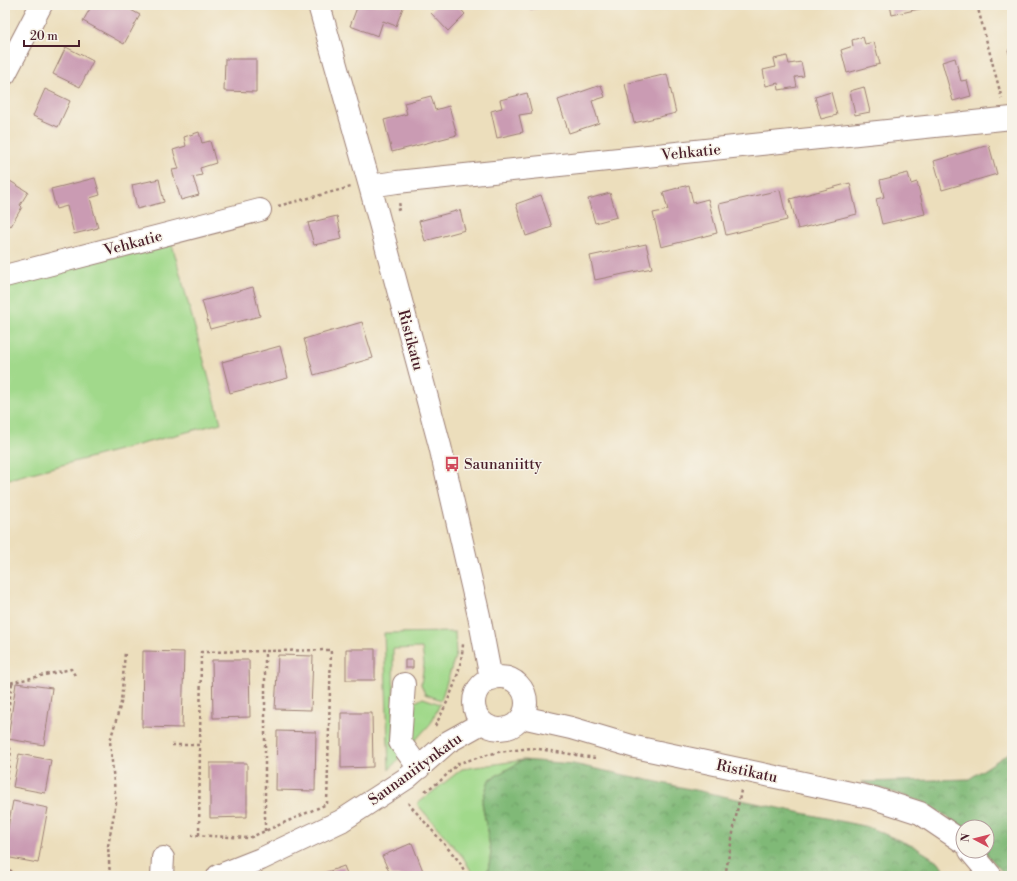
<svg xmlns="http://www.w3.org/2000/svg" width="1017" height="881" font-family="'Libre Bodoni',serif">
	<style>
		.green { fill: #a1d98b; stroke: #767c5b }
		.forest { fill: url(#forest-crowns); stroke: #656c51 }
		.building { fill: #ca9bb3 }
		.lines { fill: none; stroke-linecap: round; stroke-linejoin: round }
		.minor-casing { stroke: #9b7e74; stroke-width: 24 }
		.path { stroke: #9b7e74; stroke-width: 2.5; stroke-dasharray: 3 3; stroke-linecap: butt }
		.minor { stroke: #fff; stroke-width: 22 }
		.labels { text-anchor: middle; stroke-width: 3; stroke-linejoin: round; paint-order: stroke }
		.street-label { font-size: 15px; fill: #4a1f2b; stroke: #f7f3e8 }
		.poi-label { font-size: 15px; fill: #4a1f2b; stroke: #f7f3e8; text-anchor: start }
	</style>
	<defs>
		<pattern id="forest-crowns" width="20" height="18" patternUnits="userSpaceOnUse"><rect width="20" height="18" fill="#80b977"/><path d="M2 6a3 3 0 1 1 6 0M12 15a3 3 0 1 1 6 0" fill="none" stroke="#6b9662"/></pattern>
	</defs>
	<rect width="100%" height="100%" fill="#f7f3e8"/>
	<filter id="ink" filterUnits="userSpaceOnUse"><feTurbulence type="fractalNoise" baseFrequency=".025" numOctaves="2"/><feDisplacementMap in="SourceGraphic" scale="8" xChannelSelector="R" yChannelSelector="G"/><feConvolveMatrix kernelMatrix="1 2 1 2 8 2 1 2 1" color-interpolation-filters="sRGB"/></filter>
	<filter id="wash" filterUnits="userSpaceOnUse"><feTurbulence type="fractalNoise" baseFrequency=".012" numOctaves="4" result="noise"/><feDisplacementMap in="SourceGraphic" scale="16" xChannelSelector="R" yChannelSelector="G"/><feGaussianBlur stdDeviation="0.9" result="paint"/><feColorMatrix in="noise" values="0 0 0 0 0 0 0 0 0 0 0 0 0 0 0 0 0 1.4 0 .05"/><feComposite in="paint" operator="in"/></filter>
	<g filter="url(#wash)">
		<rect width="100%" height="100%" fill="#ecdebc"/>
		<path class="green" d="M 172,244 L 221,423 L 5,480 L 5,282 Z
			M 455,632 L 456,654 L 441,700 L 425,694 L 421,684 L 424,664 L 422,648 L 393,649 L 394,747 L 401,756 L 389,770 L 384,633 Z
			M 423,698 L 440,704 L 431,723 L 413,743 L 408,726 L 412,704 Z
			M 523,760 L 489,780 L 482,802 L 491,853 L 487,876 L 474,876 L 463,857 L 417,804 L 462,769 Z"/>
		<path class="forest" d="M 1012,751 L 1012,876 L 1006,876 L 984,851 L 987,851 L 987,827 L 963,827 L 926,803 L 862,782 L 969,779 Z
			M 523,760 L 573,764 L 868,827 L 915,847 L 939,862 L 948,876 L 487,876 L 491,853 L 482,802 L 489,780 Z"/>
		<g id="blocks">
			<path class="building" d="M 92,5 L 99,5 L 104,8 L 106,5 L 122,5 L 140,15 L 124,44 L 83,21 Z
				M 358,5 L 404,5 L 396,26 L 383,21 L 378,36 L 350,26 Z
				M 437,5 L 457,5 L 465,14 L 448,31 L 430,12 Z
				M 529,5 L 547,5 L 547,6 L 530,10 Z
				M 890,5 L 927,5 L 928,7 L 892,15 Z
				M 863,37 L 865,44 L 874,42 L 880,64 L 847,73 L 841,50 L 853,46 L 852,40 Z
				M 66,47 L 93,61 L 80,87 L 53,74 Z
				M 1012,49 L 1012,63 L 1008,50 Z
				M 787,56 L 789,64 L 801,62 L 804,76 L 795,77 L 797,87 L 779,90 L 778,83 L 766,86 L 763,70 L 776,67 L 774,59 Z
				M 955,58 L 961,81 L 967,80 L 971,96 L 953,101 L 942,62 Z
				M 225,59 L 256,59 L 256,92 L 224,91 Z
				M 667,74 L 676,113 L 634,123 L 625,84 Z
				M 601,85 L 605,97 L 592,101 L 599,123 L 569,133 L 558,100 Z
				M 864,87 L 870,112 L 855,115 L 850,91 Z
				M 45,89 L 70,101 L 58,127 L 33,116 Z
				M 831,92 L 837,115 L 821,119 L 815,97 Z
				M 527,93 L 532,113 L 519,115 L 523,132 L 497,138 L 491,111 L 502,108 L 500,100 Z
				M 431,96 L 435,110 L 449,106 L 457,135 L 392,152 L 384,120 L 407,114 L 404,103 Z
				M 199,132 L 202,143 L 210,141 L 216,163 L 200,168 L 202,175 L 193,177 L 199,195 L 181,200 L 172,170 L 179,169 L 173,150 L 186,146 L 184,137 Z
				M 989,145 L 997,174 L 942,190 L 934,161 Z
				M 908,173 L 911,184 L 917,182 L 925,214 L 882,224 L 876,199 L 884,197 L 880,180 Z
				M 5,178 L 28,192 L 20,205 L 22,207 L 11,226 L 5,222 Z
				M 95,178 L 100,195 L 90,198 L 98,228 L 74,234 L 67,206 L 56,209 L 51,189 Z
				M 159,179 L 164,202 L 137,209 L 132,185 Z
				M 850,183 L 857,214 L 798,229 L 790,199 Z
				M 689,185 L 693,203 L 708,199 L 717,233 L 661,247 L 653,213 L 668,210 L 663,192 Z
				M 780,190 L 787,220 L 726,235 L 719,204 Z
				M 610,193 L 617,217 L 595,223 L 588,199 Z
				M 541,195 L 552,227 L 526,236 L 516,204 Z
				M 460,210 L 465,230 L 425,241 L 419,221 Z
				M 337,216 L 342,239 L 314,245 L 308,223 Z
				M 646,244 L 652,268 L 595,280 L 590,256 Z
				M 253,287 L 260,316 L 210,329 L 202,301 Z
				M 362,322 L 373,358 L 314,375 L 304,339 Z
				M 280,346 L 288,378 L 230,393 L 222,362 Z
				M 346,649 L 375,649 L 375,680 L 346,680 Z
				M 143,651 L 184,652 L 182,728 L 142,727 Z
				M 278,655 L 313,656 L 311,710 L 275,709 Z
				M 212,660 L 249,660 L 250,717 L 213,718 Z
				M 405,660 L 413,660 L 413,668 L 405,668 Z
				M 16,683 L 52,688 L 44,745 L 8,739 Z
				M 341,713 L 372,713 L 373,767 L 341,768 Z
				M 277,731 L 316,732 L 315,791 L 276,790 Z
				M 19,754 L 51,760 L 45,793 L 13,787 Z
				M 210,763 L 247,763 L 247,817 L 210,818 Z
				M 13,801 L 48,808 L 38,863 L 5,857 L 5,843 Z
				M 412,843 L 425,876 L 391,876 L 382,856 Z
				M 344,866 L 348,876 L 316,876 Z"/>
		</g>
	</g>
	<g filter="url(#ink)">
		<use href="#blocks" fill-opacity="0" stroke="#9b7e74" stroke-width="1"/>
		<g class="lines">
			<defs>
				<path id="minor" d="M 319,5 L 370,186 L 440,446 L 479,616 L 491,679
					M 5,74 L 41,5
					M 370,186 L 397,182 L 1012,118
					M 5,276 L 260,210
					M474 703a26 26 0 1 1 52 0a26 26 0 1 1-52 0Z
					M 404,684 L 400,742 L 419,768
					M 522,717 L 571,728 L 635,747 L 874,798 L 920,813 L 963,842
					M 970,851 L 991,876
					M 162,876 L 163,858
					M 218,876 L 261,859 L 341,821 L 407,778 L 448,742 L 482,723"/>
			</defs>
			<use href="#minor" class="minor-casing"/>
			<path class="path" d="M 977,5 L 1002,99
				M 278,206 L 351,187
				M 397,210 L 400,209 L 399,201
				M 5,684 L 71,669 L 76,677
				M 435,726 C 449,700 461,674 463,644
				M 5,734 L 12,683
				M 5,743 L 11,750 L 5,792
				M 172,745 L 200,745 L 201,652 L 331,650 L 327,804 L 249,838 L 192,835
				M 425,791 L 439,782 L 459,763 L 498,752 L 532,748 L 595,758
				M 408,803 L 459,861 L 467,876
				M 265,831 L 265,651
				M 199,835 L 200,745
				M 5,866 L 17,876
				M 110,876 L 108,846 L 116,803 L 110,741 L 121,703 L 125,652
				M 725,876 L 741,790"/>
			<use href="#minor" class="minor"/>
		</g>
	</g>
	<defs>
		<symbol id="bus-bare" viewBox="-9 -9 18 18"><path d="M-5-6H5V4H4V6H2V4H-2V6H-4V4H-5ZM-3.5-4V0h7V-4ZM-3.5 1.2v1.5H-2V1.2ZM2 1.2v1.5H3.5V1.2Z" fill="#d1495b" stroke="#f7f3e8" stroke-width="2.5" paint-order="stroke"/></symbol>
	</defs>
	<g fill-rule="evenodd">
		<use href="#bus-bare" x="441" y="453" width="22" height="22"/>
	</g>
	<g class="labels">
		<g class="street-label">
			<text transform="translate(691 152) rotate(-6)" y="5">Vehkatie</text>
			<text transform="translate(133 243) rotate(-15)" y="5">Vehkatie</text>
			<text transform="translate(411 340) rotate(75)" y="5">Ristikatu</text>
			<text transform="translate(415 769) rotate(-36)" y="5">Saunaniitynkatu</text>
			<text transform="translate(747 771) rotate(12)" y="5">Ristikatu</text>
		</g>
		<g class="poi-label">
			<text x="464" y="469">Saunaniitty</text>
		</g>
	</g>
	<rect width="1017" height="881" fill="none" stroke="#f7f3e8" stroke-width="20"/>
	<g transform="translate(975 839) rotate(277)"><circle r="19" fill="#f7f3e8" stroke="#b29e9c"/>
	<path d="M0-3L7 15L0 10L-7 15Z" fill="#d1495b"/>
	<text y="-6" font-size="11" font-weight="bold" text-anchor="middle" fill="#4a1f2b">N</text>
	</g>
	<path d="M24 40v6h55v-6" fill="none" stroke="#4a1f2b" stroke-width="2"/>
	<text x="30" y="40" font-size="12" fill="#4a1f2b" stroke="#f7f3e8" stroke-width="3" paint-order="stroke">20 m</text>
</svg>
